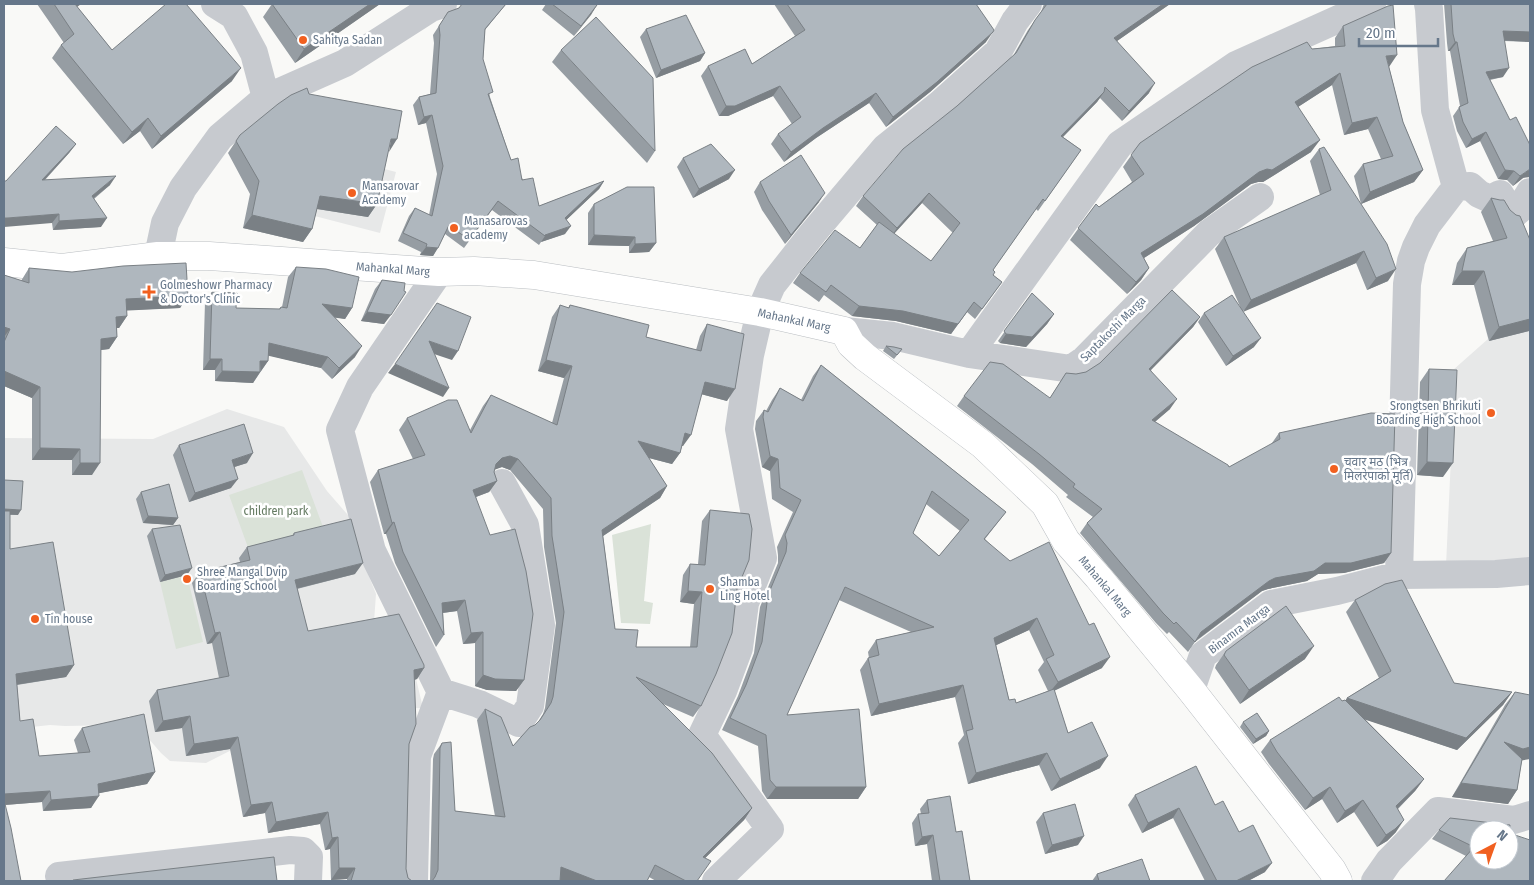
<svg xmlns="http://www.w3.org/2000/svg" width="1534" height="885" font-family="'Fira Sans Condensed','Noto Sans Devanagari',sans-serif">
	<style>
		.built { fill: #e7e8e8 }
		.green { fill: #dae2d8 }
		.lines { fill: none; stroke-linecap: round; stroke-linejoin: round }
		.major-casing { stroke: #babec2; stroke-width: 29 }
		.minor { stroke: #c7cacf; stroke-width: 28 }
		.major { stroke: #fff; stroke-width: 28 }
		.wall { fill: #969da3; fill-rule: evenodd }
		.shaded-wall { fill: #7a8085 }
		.building { fill: #afb7be; stroke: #7a8085; fill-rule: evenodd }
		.poi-dot { fill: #f16020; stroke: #fff; stroke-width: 2 }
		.labels { text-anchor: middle; stroke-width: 5; stroke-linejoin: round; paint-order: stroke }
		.poi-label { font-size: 12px; fill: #66778a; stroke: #fff; text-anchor: start }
		.street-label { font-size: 12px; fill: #66778a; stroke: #fff }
		.park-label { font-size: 12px; fill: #657b62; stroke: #fff }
	</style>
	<rect width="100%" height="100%" fill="#f9f9f7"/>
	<path class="built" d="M 324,153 L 396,172 L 380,233 L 307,214 Z
		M 1530,250 L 1530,563 L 1446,566 L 1451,457 L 1453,370 L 1488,339 L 1468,262 Z
		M 227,409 L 284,427 L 327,491 L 354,522 L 364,564 L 376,594 L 374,622 L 412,662 L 423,708 L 310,710 L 206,763 L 170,761 L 161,753 L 129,716 L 118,725 L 65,726 L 50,725 L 4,730 L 4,438 L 153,439 Z"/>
	<path class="green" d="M 302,470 L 323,527 L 250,553 L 229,495 Z
		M 651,524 L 644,601 L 653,603 L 650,624 L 621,623 L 612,535 Z
		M 187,575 L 203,642 L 176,649 L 160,582 Z"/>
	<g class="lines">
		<defs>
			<path id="major" d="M 4,262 L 62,268 L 158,256 L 209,256 L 439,272 L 474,271 L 534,275 L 760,312 L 844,331 L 851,344 L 865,357 L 983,445 L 1045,504 L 1066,541 L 1098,577 L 1191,690 L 1332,870 L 1338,881"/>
		</defs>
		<use href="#major" class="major-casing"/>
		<path class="minor" d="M 215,4 L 234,16 L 254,53 L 266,98
			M 1428,4 L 1429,9 L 1435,110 L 1456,187
			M 158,256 L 165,223 L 183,188 L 220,137 L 266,98 L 345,63 L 431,8 L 443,4
			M 844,331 L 893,336 L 969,354 L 1071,369 L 1084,360 L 1209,233 L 1260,197
			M 969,354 L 1120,144 L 1236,65 L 1372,4
			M 1399,575 L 1407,284 L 1411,261 L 1416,247 L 1427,225 L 1456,187 L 1470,186 L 1479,194 L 1490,199 L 1500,194 L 1513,215 L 1519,210 L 1530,192
			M 1191,690 L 1203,655 L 1271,604 L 1337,591 L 1399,575 L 1496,574 L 1530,571
			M 441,692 L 479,704 L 519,723 L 530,706 L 541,625 L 525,525 L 502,483
			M 59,876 L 290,850 L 303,851 L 309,857 L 308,881
			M 414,881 L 417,756 L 441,692 L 372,551 L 340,430 L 360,387 L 439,272
			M 716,881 L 770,829 L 702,735 L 723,691 L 739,648 L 745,603 L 763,558 L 739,429 L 750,355 L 760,312 L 772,285 L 813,233 L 885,148 L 940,104 L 998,52 L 1015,21 L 1028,4
			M 1375,881 L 1389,861 L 1438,811 L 1514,820 L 1530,815"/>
		<use href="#major" class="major"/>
	</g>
	<path class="wall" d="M 37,4 L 81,4 L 77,7 L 112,50 L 232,81 L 152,149 L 140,131 L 123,144 L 52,58 L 61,45 L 64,43 Z
		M 272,4 L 380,4 L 295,63 L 263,17 Z
		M 506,4 L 485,30 L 483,59 L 490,97 L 511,160 L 539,206 L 604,181 L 599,189 L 567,219 L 565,234 L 541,242 L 539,245 L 492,210 L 464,248 L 445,234 L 433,256 L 420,255 L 421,252 L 398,241 L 409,216 L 415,208 L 429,215 L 437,174 L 426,123 L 418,125 L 413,105 L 419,97 L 430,94 L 434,43 L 433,35 L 448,12 L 459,8 Z
		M 546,4 L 595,4 L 597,5 L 574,36 L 542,10 Z
		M 774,4 L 976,4 L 986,42 L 930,92 L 886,127 L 869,103 L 816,138 L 784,162 L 771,144 L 778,134 L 792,124 L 773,96 L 728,116 L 719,116 L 701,76 L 708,66 L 752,64 L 795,36 Z
		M 1044,4 L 1170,4 L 1117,41 L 1149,93 L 1122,121 L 1100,98 L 1097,102 L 1063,137 L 1081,150 L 1038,211 L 1036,209 L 993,270 L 993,275 L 1002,282 L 975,319 L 967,312 L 951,334 L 896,321 L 852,316 L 824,295 L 819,302 L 793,283 L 800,273 L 860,248 L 877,225 L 856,206 L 863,196 L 957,106 L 1013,56 L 1028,30 L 1041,12 ZM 922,203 L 953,233 L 931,261 L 894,234 Z
		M 1444,4 L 1530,4 L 1530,42 L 1504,41 L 1503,77 L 1490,80 L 1523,178 L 1513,186 L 1507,180 L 1498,179 L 1480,141 L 1466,148 L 1457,131 L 1453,116 L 1460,106 L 1450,51 L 1448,51 L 1447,43 Z
		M 1343,26 L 1389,67 L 1403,122 L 1423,170 L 1414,182 L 1361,204 L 1354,176 L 1363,164 L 1381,159 L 1368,129 L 1344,135 L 1332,85 L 1298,107 L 1311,152 L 1263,182 L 1258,182 L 1251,184 L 1194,226 L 1144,258 L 1149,268 L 1141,280 L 1127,294 L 1070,240 L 1096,204 L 1099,207 L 1132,182 L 1123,167 L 1140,143 L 1312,49 L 1335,46 L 1335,38 Z
		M 646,29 L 705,53 L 700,61 L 656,78 L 640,37 Z
		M 561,50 L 655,151 L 647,163 L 552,62 Z
		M 309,94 L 388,152 L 377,204 L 368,217 L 317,209 L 312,229 L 303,242 L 243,228 L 250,194 L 228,153 L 240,135 Z
		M 76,144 L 69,153 L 45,180 L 110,185 L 94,199 L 101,227 L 53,230 L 52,223 L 6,181 Z
		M 1319,149 L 1388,281 L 1367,290 L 1356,263 L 1243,311 L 1254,347 L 1226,366 L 1198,322 L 1204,313 L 1242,311 L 1215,249 L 1224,237 L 1320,195 L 1310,161 Z
		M 683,158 L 729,179 L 693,198 L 677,167 Z
		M 760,182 L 819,202 L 785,244 L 762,210 L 754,192 Z
		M 1491,198 L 1530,240 L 1530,335 L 1529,331 L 1489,341 L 1474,285 L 1452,285 L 1457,263 L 1467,248 L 1493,241 L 1481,212 Z
		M 594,204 L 656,243 L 649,252 L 629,253 L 629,246 L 588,245 L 588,213 Z
		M 296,267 L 352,308 L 345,319 L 335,317 L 355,357 L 332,379 L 321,368 L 268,355 L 268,361 L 253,383 L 215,381 L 215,370 L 203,370 L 205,302 L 212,292 L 236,308 L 279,309 L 281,307 L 282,307 L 288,277 Z
		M 29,268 L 188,296 L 180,308 L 126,310 L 127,316 L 119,328 L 117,328 L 117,337 L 109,349 L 101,350 L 92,475 L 72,475 L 72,460 L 32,460 L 32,398 L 4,386 L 4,275 L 21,281 Z
		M 382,280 L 404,291 L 384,324 L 361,321 L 375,289 Z
		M 1032,293 L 1054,314 L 1047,324 L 1026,347 L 1000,343 L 998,341 Z
		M 560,305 L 568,308 L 570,305 L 646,337 L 696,350 L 700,336 L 707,324 L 727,401 L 701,394 L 683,446 L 682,446 L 680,453 L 672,464 L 649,458 L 667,486 L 660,498 L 603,536 L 615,629 L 636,647 L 690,647 L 694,604 L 680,602 L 683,575 L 690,564 L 698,564 L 702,521 L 710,510 L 737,589 L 701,706 L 693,717 L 663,704 L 752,808 L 744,820 L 705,858 L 697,881 L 656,881 L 649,877 L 647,881 L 430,881 L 433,759 L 434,754 L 442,743 L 455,811 L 495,816 L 477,720 L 485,709 L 513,746 L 538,722 L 543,714 L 545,708 L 556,623 L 544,547 L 543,509 L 510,470 L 502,467 L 495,469 L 494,472 L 497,481 L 489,492 L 476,497 L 524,680 L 516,691 L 487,690 L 475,686 L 475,643 L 463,644 L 457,611 L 443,613 L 444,635 L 436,647 L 395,563 L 386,534 L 384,534 L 370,482 L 378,470 L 413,459 L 399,430 L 407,418 L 470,430 L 483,406 L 491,395 L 552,423 L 564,378 L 538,371 L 552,317 Z
		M 1200,317 L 1193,327 L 1151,370 L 1170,409 L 1155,422 L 1229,467 L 1272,444 L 1272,443 L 1279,433 L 1391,553 L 1384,563 L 1344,573 L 1318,574 L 1307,581 L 1268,589 L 1262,591 L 1195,642 L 1188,652 L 1169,632 L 1167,634 L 1156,623 L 1080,533 L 1087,523 L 1093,517 L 1066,497 L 1068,495 L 1032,464 L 957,406 L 964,396 L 1050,398 L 1066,373 L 1076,374 L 1086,372 Z
		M 886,346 L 902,349 L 894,359 L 883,351 Z
		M 821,365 L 1006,512 L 985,539 L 1102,668 L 1054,691 L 1068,733 L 1100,768 L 1051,791 L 1039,765 L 968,784 L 958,743 L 964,735 L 955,697 L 871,716 L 860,670 L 868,658 L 869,658 L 868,652 L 876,640 L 911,632 L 839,600 L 787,715 L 866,787 L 858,799 L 767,799 L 762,791 L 758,746 L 722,730 L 738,696 L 754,653 L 760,607 L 778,563 L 778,555 L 777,547 L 793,512 L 772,499 L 770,471 L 762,467 L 755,429 L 756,421 L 764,410 L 766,411 L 772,400 L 780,388 L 801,400 L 813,376 ZM 926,504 L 960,531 L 939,556 L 913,533 ZM 1029,630 L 1044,662 L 1038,670 L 1048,691 L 1016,703 L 1009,700 L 996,645 Z
		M 1429,369 L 1443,477 L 1417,475 L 1420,382 Z
		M 179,445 L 247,463 L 234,467 L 231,488 L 189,502 L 173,455 Z
		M 4,480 L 18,515 L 10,515 L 10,549 L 74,665 L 66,677 L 17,685 L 20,721 L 39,756 L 78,753 L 74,740 L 82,728 L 155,772 L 147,784 L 99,793 L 91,808 L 43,811 L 42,802 L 5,805 L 4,881 Z
		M 141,492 L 178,518 L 173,525 L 143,523 L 136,499 Z
		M 152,529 L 187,575 L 160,582 L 147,536 Z
		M 294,533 L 355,574 L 297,589 L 308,631 L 424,668 L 417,679 L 414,680 L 409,744 L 406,869 L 408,878 L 412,881 L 347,881 L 347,879 L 331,880 L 330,849 L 325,850 L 320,824 L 268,833 L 265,813 L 243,817 L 230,749 L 186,756 L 182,728 L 155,732 L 149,701 L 157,690 L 219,678 L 212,643 L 207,644 L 192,583 L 200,572 L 240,562 L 239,558 L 247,547 L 292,536 Z
		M 1355,600 L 1454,683 L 1512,692 L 1503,705 L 1457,750 L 1365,719 L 1424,779 L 1415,791 L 1398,809 L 1396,832 L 1387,841 L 1377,847 L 1354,812 L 1337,823 L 1322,799 L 1305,810 L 1269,764 L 1261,752 L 1270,740 L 1342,701 L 1346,700 L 1347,698 L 1379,678 L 1346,612 Z
		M 1226,651 L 1305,659 L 1240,704 L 1215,668 L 1216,665 Z
		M 1515,692 L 1522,760 L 1517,790 L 1508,804 L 1452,797 L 1505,705 Z
		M 1243,722 L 1269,731 L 1266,736 L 1253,744 L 1240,727 Z
		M 1135,795 L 1215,805 L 1239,832 L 1265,872 L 1248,881 L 1205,881 L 1173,818 L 1142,833 L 1128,805 Z
		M 927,800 L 956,832 L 970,881 L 932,881 L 927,844 L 915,846 L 912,823 L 918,814 L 921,814 L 920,809 Z
		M 1043,813 L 1078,845 L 1045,854 L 1036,822 Z
		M 1439,830 L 1509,833 L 1466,856 L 1432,839 Z
		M 1097,874 L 1150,881 L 1092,881 Z"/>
	<path class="shaded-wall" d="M 72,4 L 81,4 L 65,15 Z
		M 370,4 L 380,4 L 295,63 L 304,49 Z
		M 1163,4 L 1170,4 L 1107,48 L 1114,38 Z
		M 597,5 L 591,15 L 574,36 L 581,26 Z
		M 1503,31 L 1530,32 L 1530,42 L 1496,40 Z
		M 993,32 L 986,42 L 930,92 L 886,127 L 893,117 Z
		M 1455,42 L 1457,42 L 1450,51 L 1448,51 Z
		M 705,53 L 700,61 L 656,78 L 661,70 Z
		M 1397,55 L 1389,67 L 1386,56 Z
		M 241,68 L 232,81 L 152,149 L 161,136 Z
		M 1509,68 L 1503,77 L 1480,81 L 1486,72 Z
		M 1340,73 L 1332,85 L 1287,114 L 1295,102 Z
		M 1155,83 L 1149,93 L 1122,121 L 1129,111 Z
		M 780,86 L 773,96 L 728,116 L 719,116 L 726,106 Z
		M 1104,92 L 1097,102 L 1054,146 L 1061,136 Z
		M 876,93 L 869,103 L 816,138 L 784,162 L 791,152 L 823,128 Z
		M 432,115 L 426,123 L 418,125 L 424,117 Z
		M 1377,117 L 1368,129 L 1344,135 L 1352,123 Z
		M 148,118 L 140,131 L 123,144 L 132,132 Z
		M 1486,132 L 1480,141 L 1466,148 L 1472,139 Z
		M 391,139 L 397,139 L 389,152 Z
		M 1320,140 L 1311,152 L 1263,182 L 1258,182 L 1251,184 L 1194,226 L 1133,265 L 1141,253 L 1259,172 Z
		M 76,144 L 69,153 L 36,189 L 42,180 Z
		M 1530,169 L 1530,177 L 1523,178 L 1513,186 L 1520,176 Z
		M 735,170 L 729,179 L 693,198 L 699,189 Z
		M 1423,170 L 1414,182 L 1361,204 L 1370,192 Z
		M 1505,170 L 1514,171 L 1507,180 L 1498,179 Z
		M 116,176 L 110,185 L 85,205 L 92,196 Z
		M 604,181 L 599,189 L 560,226 L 565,218 Z
		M 825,193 L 819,202 L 785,244 L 791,235 Z
		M 929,193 L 922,203 L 890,238 L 897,228 Z
		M 320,196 L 377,204 L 368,217 L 311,208 Z
		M 59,214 L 52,223 L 4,227 L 4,218 Z
		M 252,215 L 312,229 L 303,242 L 243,228 Z
		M 107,218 L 101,227 L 53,230 L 59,221 Z
		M 571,226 L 565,234 L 541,242 L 545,236 L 545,235 Z
		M 594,235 L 635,237 L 629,246 L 588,245 Z
		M 656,243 L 649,252 L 629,253 L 635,244 Z
		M 426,247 L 438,248 L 433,256 L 420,255 Z
		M 1364,251 L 1356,263 L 1243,312 L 1251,300 Z
		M 1149,268 L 1141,280 L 1127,294 L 1136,282 Z
		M 1396,269 L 1388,281 L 1367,290 L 1376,278 Z
		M 1462,271 L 1484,271 L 1474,285 L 1452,285 Z
		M 188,296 L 180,308 L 118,311 L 126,299 Z
		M 974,302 L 951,334 L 896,321 L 852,316 L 859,306 Z
		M 322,304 L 352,308 L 345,319 L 315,315 Z
		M 367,312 L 391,315 L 384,324 L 361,321 Z
		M 1054,314 L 1047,324 L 1026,347 L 1000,343 L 1006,334 Z
		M 127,316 L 119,328 L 108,328 L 116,317 Z
		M 1200,317 L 1193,327 L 1142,379 L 1149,369 Z
		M 1530,319 L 1530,329 L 1529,331 L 1489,341 L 1499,327 Z
		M 4,327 L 10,329 L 4,337 Z
		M 117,337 L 109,349 L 93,351 L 101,339 Z
		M 1261,338 L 1254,347 L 1226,366 L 1233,356 Z
		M 429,341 L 458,351 L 452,360 L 422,350 Z
		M 269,343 L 328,357 L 321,368 L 261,354 Z
		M 362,346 L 355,357 L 332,379 L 339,368 Z
		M 210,359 L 222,359 L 215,370 L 203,370 Z
		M 546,360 L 572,366 L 564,378 L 538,371 Z
		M 260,361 L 268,361 L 261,371 Z
		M 395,364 L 449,388 L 443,397 L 388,373 Z
		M 4,371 L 40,387 L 32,398 L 4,386 Z
		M 222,371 L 260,372 L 253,383 L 215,381 Z
		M 705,382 L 735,389 L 727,401 L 697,393 Z
		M 1177,399 L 1170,409 L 1145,430 L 1152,420 Z
		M 685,433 L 691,435 L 683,446 L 678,445 Z
		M 638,441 L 680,453 L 672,464 L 630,453 Z
		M 40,448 L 80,449 L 72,460 L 32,460 Z
		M 253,453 L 247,463 L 225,470 L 232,460 Z
		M 510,456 L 518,459 L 510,470 L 502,467 L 494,470 L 496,464 L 502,458 Z
		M 770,456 L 778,459 L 770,471 L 762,467 Z
		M 1427,462 L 1453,463 L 1443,477 L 1417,475 Z
		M 80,463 L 100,463 L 92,475 L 72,475 Z
		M 238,479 L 231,488 L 189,502 L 195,493 Z
		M 497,481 L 489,492 L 465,501 L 473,490 Z
		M 667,486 L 660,498 L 594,542 L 602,530 Z
		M 4,509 L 21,510 L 18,515 L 4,514 Z
		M 148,516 L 178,518 L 173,525 L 143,523 Z
		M 394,522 L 386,534 L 384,534 L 392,523 Z
		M 1391,553 L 1384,563 L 1344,573 L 1318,574 L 1307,581 L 1268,589 L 1262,591 L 1194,642 L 1201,632 L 1269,581 L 1275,578 L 1325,563 Z
		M 363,563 L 355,574 L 287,591 L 295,580 Z
		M 192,568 L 187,575 L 160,582 L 165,575 Z
		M 688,591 L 702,592 L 694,604 L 680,602 Z
		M 465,600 L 457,611 L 434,614 L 442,603 Z
		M 1037,618 L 1029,630 L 986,650 L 994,638 Z
		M 220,632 L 212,643 L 207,644 L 215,633 Z
		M 483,632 L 475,643 L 463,644 L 471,633 Z
		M 1314,646 L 1305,659 L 1240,704 L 1249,690 Z
		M 1110,657 L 1102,668 L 1049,693 L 1058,682 Z
		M 74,665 L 66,677 L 8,686 L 16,674 Z
		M 424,668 L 417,679 L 406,682 L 414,670 Z
		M 483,675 L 524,680 L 516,691 L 487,690 L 475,686 Z
		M 963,685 L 955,697 L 871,716 L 879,704 Z
		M 1512,692 L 1503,705 L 1457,750 L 1339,711 L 1347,698 Z
		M 190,716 L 182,728 L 155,732 L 163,721 Z
		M 1269,731 L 1266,736 L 1253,744 L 1256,739 Z
		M 238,737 L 230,749 L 186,756 L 194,744 Z
		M 1504,742 L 1530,747 L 1530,759 L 1513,762 Z
		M 1047,753 L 1039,765 L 968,784 L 976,773 Z
		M 1108,756 L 1100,768 L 1051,791 L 1060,779 Z
		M 155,772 L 147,784 L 90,795 L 98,784 Z
		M 1424,779 L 1415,791 L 1388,818 L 1396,806 Z
		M 1461,783 L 1517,790 L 1508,804 L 1452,797 Z
		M 776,787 L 866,787 L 858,799 L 767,799 Z
		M 1330,787 L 1322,799 L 1305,810 L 1313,798 Z
		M 50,791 L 42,802 L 4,805 L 4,794 Z
		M 99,796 L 91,808 L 43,811 L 51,800 Z
		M 1363,800 L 1354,812 L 1337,823 L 1345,811 Z
		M 272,802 L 265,813 L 243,817 L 251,805 Z
		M 752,808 L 744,820 L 695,868 L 703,857 Z
		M 1179,808 L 1173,818 L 1142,833 L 1148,823 Z
		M 328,812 L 320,824 L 268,833 L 276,822 Z
		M 1404,820 L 1396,832 L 1387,841 L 1377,847 L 1386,835 Z
		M 933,835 L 927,844 L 915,846 L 922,837 Z
		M 1084,836 L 1078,845 L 1045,854 L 1052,845 Z
		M 338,837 L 330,849 L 325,850 L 332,838 Z
		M 1272,863 L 1265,872 L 1248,881 L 1236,881 Z
		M 561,867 L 597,881 L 561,881 L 553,878 Z
		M 339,868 L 355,868 L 347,879 L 331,880 Z"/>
	<path class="building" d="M 54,4 L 75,4 L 112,50 L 166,4 L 186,4 L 241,68 L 161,136 L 148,118 L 132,132 L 61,45 L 74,34 Z
		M 272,4 L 370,4 L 304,49 Z
		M 462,4 L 506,4 L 485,29 L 483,59 L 493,92 L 488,94 L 511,160 L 518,158 L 522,180 L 533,178 L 539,206 L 604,181 L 565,218 L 571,226 L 545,235 L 545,236 L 498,201 L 469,240 L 449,225 L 438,248 L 426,247 L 427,244 L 403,233 L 415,208 L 432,216 L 443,166 L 432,115 L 424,117 L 419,97 L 436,93 L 440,35 L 439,26 L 448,12 L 459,8 Z
		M 552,4 L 595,4 L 597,5 L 581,26 Z
		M 787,4 L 976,4 L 994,30 L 993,32 L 937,82 L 893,117 L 876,93 L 823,128 L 791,152 L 778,134 L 801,117 L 780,86 L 735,106 L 726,106 L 708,66 L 745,49 L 752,64 L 805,30 Z
		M 1047,4 L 1163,4 L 1114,38 L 1155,83 L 1129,111 L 1105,87 L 1104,92 L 1061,136 L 1081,150 L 1045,201 L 1043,199 L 993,270 L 995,272 L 993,275 L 1002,282 L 982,309 L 974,302 L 958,324 L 903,311 L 859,306 L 831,285 L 826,292 L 800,273 L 835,230 L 860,248 L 879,222 L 931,261 L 960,223 L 929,193 L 897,228 L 863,196 L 903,149 L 957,106 L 1016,53 L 1035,20 Z
		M 1451,4 L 1530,4 L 1530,32 L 1503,31 L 1509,68 L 1486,72 L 1510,120 L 1516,117 L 1530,145 L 1530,169 L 1520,176 L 1514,171 L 1505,170 L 1486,132 L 1472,139 L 1463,122 L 1459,107 L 1468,103 L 1457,42 L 1455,42 L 1453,34 Z
		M 1393,5 L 1397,55 L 1386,56 L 1403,122 L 1423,170 L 1370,192 L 1363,164 L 1393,156 L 1377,117 L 1352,123 L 1340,73 L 1295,102 L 1320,140 L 1272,170 L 1267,169 L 1259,172 L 1203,214 L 1141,253 L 1149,268 L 1136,282 L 1078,228 L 1096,204 L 1099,207 L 1144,174 L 1131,155 L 1140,143 L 1252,67 L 1307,42 L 1312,49 L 1345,46 L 1343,26 L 1388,6 Z
		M 686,15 L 705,53 L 661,70 L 646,29 Z
		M 596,17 L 653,78 L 655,151 L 561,50 Z
		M 307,88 L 309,94 L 402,111 L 397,139 L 391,139 L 377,204 L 320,196 L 312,229 L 252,215 L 259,181 L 236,141 L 240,135 L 278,104 L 291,95 Z
		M 56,126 L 76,144 L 42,180 L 116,176 L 92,196 L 107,218 L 59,221 L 59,214 L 7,218 L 4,218 L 4,181 L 6,181 Z
		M 711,144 L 735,170 L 699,189 L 683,158 Z
		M 1324,147 L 1387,244 L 1396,269 L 1376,278 L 1364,251 L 1251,300 L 1224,237 L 1331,190 L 1319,149 Z
		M 801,155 L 825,193 L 791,235 L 769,201 L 760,182 Z
		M 627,187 L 654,187 L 656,243 L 635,244 L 635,237 L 594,235 L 594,204 Z
		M 1491,198 L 1500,200 L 1504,200 L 1510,210 L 1516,215 L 1520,216 L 1530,240 L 1530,319 L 1499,327 L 1484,271 L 1462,271 L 1467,248 L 1507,238 Z
		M 186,263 L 188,296 L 126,299 L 127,316 L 116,317 L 117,337 L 101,339 L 100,463 L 80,463 L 80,449 L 40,448 L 40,387 L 4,371 L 4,342 L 10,329 L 4,327 L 4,275 L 29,283 L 29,268 L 72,272 L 123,266 Z
		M 296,267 L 326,269 L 359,277 L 352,308 L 322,304 L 362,346 L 339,368 L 328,357 L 269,343 L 268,361 L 260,361 L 260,372 L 222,371 L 222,359 L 210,359 L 212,292 L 237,293 L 236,308 L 280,309 L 281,307 L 287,308 Z
		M 382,280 L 405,283 L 404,291 L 406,292 L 391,315 L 367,312 Z
		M 1172,290 L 1200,317 L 1149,369 L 1177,399 L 1152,420 L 1228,465 L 1229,467 L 1280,439 L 1279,433 L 1371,413 L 1395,414 L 1391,553 L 1351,563 L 1325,563 L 1314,571 L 1275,578 L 1269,581 L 1201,632 L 1195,642 L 1176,622 L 1174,624 L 1163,613 L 1087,523 L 1102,509 L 1073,487 L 1075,484 L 1039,454 L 964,396 L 990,362 L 1003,364 L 1050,398 L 1066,373 L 1076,374 L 1086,372 L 1100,363 Z
		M 1032,293 L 1054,314 L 1032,337 L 1006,334 L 1004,331 Z
		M 1232,295 L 1261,338 L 1233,356 L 1204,313 Z
		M 437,303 L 471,317 L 458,351 L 429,341 L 449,388 L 395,364 Z
		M 560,305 L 569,308 L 570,305 L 649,325 L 646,337 L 701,351 L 707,324 L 744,334 L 735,389 L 705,382 L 691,435 L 685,433 L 680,453 L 638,441 L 667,486 L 602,530 L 615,629 L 638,630 L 636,647 L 697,647 L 702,592 L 688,591 L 690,564 L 705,565 L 710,510 L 749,514 L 752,529 L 749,560 L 737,589 L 732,633 L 716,674 L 701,706 L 636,677 L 712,753 L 752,808 L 703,857 L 711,861 L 697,881 L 686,881 L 655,865 L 647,881 L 597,881 L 561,867 L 560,881 L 432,881 L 435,877 L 438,870 L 440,748 L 442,743 L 451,742 L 455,811 L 505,817 L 485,709 L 501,717 L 513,746 L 530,727 L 535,725 L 540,720 L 551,703 L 553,697 L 564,612 L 552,536 L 551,498 L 518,459 L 510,456 L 502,458 L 496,464 L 494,472 L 497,481 L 473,490 L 490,535 L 515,529 L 526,571 L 533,614 L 524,680 L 495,679 L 483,675 L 483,632 L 471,633 L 465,600 L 442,603 L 444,635 L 403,552 L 394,522 L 392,523 L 378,470 L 425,455 L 407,418 L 448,400 L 457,400 L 471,433 L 491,395 L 557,425 L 572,366 L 546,360 Z
		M 886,346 L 894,347 L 902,349 L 897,355 Z
		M 821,365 L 1006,512 L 984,539 L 1010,561 L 1049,542 L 1089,625 L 1094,623 L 1110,657 L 1058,682 L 1046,659 L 1054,655 L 1037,618 L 994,638 L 1009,700 L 1015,699 L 1016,703 L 1054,689 L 1068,733 L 1092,722 L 1108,756 L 1060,779 L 1047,753 L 976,773 L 966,731 L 973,729 L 963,685 L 879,704 L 868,658 L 879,655 L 876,640 L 934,627 L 845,587 L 787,715 L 859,709 L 866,787 L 776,787 L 770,780 L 766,735 L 730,718 L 746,685 L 762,642 L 768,595 L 786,552 L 787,543 L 785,535 L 801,500 L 780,488 L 778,459 L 770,456 L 763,417 L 764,410 L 768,412 L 780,388 L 803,401 ZM 932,491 L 969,520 L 939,556 L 913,533 Z
		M 1429,369 L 1457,370 L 1453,463 L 1427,462 Z
		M 244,424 L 253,453 L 232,460 L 238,479 L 195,493 L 179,445 Z
		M 4,480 L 23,481 L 21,510 L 4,509 Z
		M 169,484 L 178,518 L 148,516 L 141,492 Z
		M 4,511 L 10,511 L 10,549 L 53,542 L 74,665 L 16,674 L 20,721 L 33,719 L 39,756 L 90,752 L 82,728 L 144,714 L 155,772 L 98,784 L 99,796 L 51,800 L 50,791 L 4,794 Z
		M 351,519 L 363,563 L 295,580 L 308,631 L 399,614 L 424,665 L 424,668 L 414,670 L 416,724 L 409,744 L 406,869 L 408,878 L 412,881 L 351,881 L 355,868 L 339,868 L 338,837 L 332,838 L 328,812 L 276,822 L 272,802 L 251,805 L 238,737 L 194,744 L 190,716 L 163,721 L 157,690 L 229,676 L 220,632 L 215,633 L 200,572 L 250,560 L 247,547 L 294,535 L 294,533 Z
		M 180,525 L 192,568 L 165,575 L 152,529 Z
		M 1402,580 L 1454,683 L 1512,692 L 1466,738 L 1347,698 L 1391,671 L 1355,600 L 1385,584 Z
		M 1286,606 L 1314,646 L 1249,690 L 1224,655 L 1226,651 Z
		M 1515,692 L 1530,695 L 1530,747 L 1523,749 L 1504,742 L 1522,759 L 1517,790 L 1461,783 Z
		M 1339,697 L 1342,701 L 1345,700 L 1424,779 L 1396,806 L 1404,820 L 1395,829 L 1386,835 L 1363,800 L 1345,811 L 1330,787 L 1313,798 L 1277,752 L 1270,740 Z
		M 1257,713 L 1269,731 L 1256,739 L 1243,722 Z
		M 1196,766 L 1215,805 L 1223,801 L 1239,832 L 1253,825 L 1272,863 L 1236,881 L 1217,881 L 1179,808 L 1148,823 L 1135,795 Z
		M 950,796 L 956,832 L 962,831 L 970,881 L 940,881 L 933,835 L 922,837 L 918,814 L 929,813 L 927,800 Z
		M 4,800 L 11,828 L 21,881 L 4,881 Z
		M 1075,804 L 1084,836 L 1052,845 L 1043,813 Z
		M 1450,818 L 1510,825 L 1509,833 L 1530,840 L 1530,881 L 1444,881 L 1474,847 L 1439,830 ZM 1479,830 L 1509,830 L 1509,860 L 1479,860 Z
		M 274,857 L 277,881 L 73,881 L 73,880 Z
		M 1142,859 L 1150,881 L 1099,881 L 1097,874 Z"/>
	<g class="poi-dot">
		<circle cx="303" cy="40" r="5"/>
		<circle cx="352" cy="193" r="5"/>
		<circle cx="454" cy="228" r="5"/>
		<path d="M146.5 284.5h5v5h5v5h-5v5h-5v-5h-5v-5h5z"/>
		<circle cx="1491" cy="413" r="5"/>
		<circle cx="1334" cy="469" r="5"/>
		<circle cx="187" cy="579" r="5"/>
		<circle cx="710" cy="589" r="5"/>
		<circle cx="35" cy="619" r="5"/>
	</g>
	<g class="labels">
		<g class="poi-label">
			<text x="313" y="44">Sahitya Sadan</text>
			<text x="362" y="190">Mansarovar<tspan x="362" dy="14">Academy</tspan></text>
			<text x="464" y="225">Manasarovas<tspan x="464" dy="14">academy</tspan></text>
			<text x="160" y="289">Golmeshowr Pharmacy<tspan x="160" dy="14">&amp; Doctor's Clinic</tspan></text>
			<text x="1481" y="410" text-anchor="end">Srongtsen Bhrikuti<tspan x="1481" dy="14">Boarding High School</tspan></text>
			<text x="1344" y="466">चुवार मठ (भित्र<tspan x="1344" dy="14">मिलरेपाको मूर्ति)</tspan></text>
			<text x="197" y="576">Shree Mangal Dvip<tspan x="197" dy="14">Boarding School</tspan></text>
			<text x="720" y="586">Shamba<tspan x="720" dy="14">Ling Hotel</tspan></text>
			<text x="45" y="623">Tin house</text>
		</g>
		<g class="street-label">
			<text transform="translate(393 269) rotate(4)" y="4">Mahankal Marg</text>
			<text transform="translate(794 320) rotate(12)" y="4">Mahankal Marg</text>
			<text transform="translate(1113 329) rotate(-45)" y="4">Saptakoshi Marga</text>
			<text transform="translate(1105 586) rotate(50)" y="4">Mahankal Marg</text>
			<text transform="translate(1239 629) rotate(-37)" y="4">Binamra Marga</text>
		</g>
		<g class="park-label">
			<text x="276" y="515">children park</text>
		</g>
	</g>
	<rect width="1534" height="885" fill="none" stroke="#66778a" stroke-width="10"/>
	<g transform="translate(1494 845) rotate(41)"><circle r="24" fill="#ffffff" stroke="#c2c9d0"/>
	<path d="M0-4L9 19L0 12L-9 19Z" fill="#f16020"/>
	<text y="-8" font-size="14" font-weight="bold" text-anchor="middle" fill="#66778a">N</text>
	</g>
	<path d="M1359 38v8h79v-8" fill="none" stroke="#66778a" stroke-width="2.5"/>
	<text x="1366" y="38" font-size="15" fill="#66778a" stroke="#ffffff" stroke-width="4" paint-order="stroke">20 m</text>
</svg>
